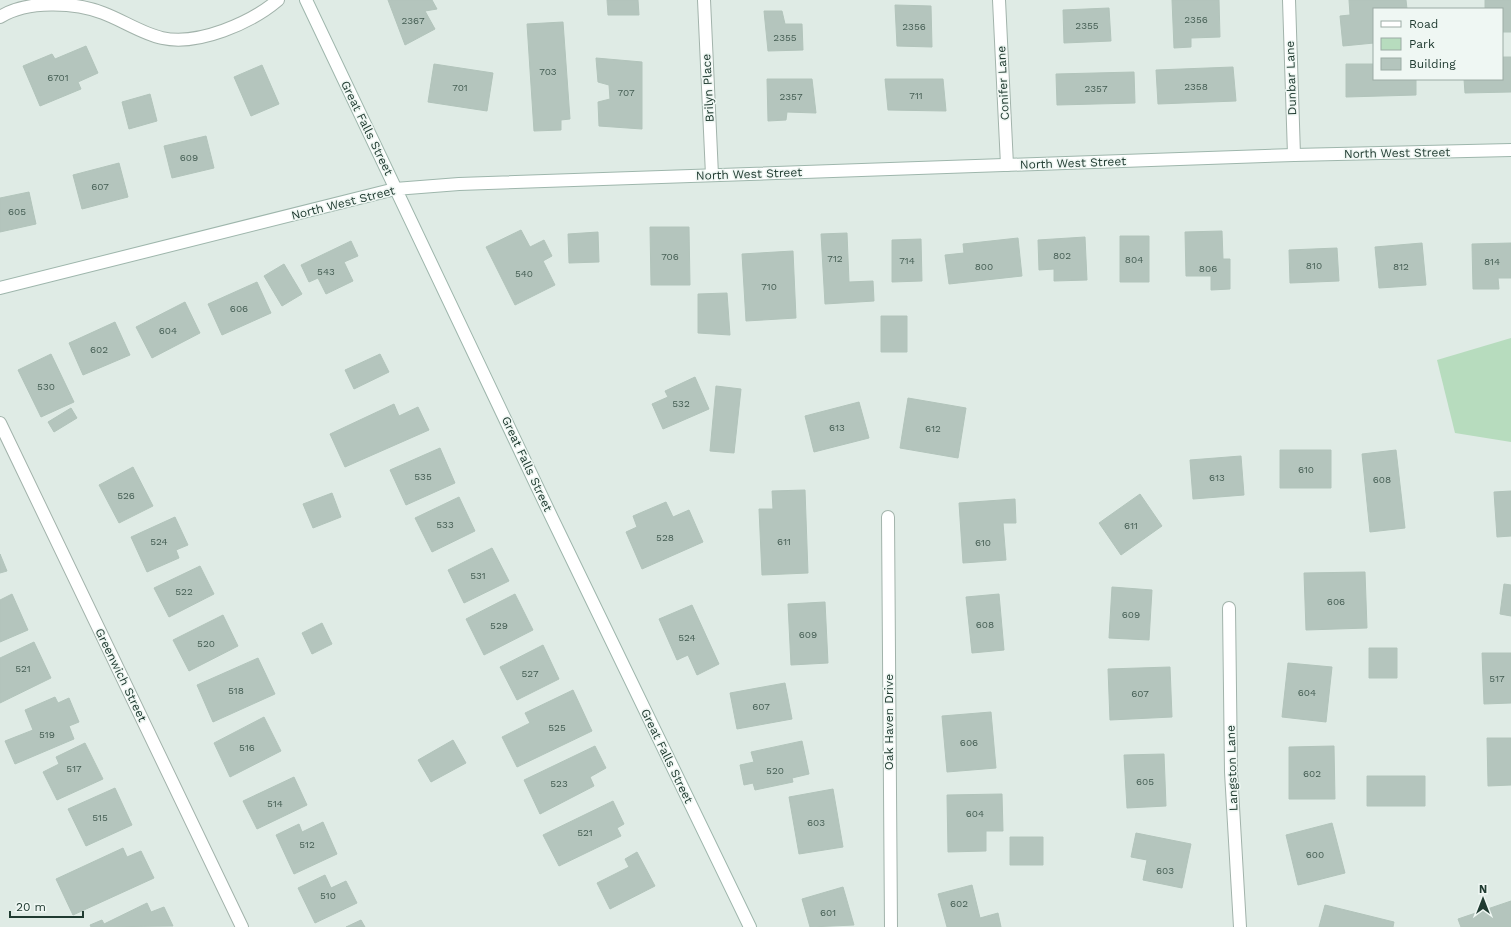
<svg xmlns="http://www.w3.org/2000/svg" width="1511" height="927" font-family="'Work Sans',sans-serif">
	<style>
		.green { fill: #b7dcbe }
		.building { fill: #b4c5bd; stroke: #b2c4bb }
		.lines { fill: none; stroke-linecap: round; stroke-linejoin: round }
		.minor-casing { stroke: #a2b3ab; stroke-width: 14 }
		.secondary-casing { stroke: #9eb6ac; stroke-width: 14 }
		.minor { stroke: #fff; stroke-width: 12 }
		.secondary { stroke: #fff; stroke-width: 12 }
		.labels { text-anchor: middle; stroke-width: 3; stroke-linejoin: round; paint-order: stroke }
		.number-label { font-size: 10px; fill: #455e54 }
		.street-label { font-size: 12px; fill: #203b31; stroke: #eff7f3 }
	</style>
	<rect width="100%" height="100%" fill="#dfebe5"/>
	<path class="green" d="M 1511,338 L 1511,442 L 1455,433 L 1437,360 Z"/>
	<path class="building" d="M 388,0 L 432,0 L 437,9 L 425,11 L 435,29 L 405,45 Z
		M 607,0 L 638,0 L 639,15 L 608,15 Z
		M 1172,0 L 1219,0 L 1220,37 L 1191,38 L 1191,47 L 1174,48 Z
		M 1349,0 L 1406,0 L 1407,9 L 1374,9 L 1374,43 L 1343,46 L 1340,16 L 1350,15 Z
		M 1485,0 L 1511,0 L 1511,32 L 1502,32 L 1502,9 L 1485,9 Z
		M 895,5 L 931,6 L 932,47 L 897,46 Z
		M 1109,8 L 1111,41 L 1064,43 L 1063,10 Z
		M 764,11 L 782,11 L 785,24 L 802,24 L 803,50 L 768,51 Z
		M 563,22 L 570,119 L 561,120 L 561,130 L 534,131 L 527,24 Z
		M 86,46 L 98,73 L 78,82 L 81,89 L 40,106 L 23,66 L 52,54 L 55,59 Z
		M 1502,57 L 1511,57 L 1511,92 L 1465,93 L 1464,79 L 1502,79 Z
		M 596,58 L 642,62 L 642,129 L 599,126 L 598,102 L 610,99 L 609,85 L 598,82 Z
		M 434,64 L 493,73 L 487,111 L 428,102 Z
		M 1346,64 L 1374,64 L 1374,79 L 1416,79 L 1416,95 L 1346,97 Z
		M 262,65 L 279,104 L 251,116 L 234,77 Z
		M 1233,67 L 1236,101 L 1158,104 L 1156,70 Z
		M 1134,72 L 1135,103 L 1057,105 L 1056,74 Z
		M 767,79 L 812,79 L 816,113 L 787,112 L 786,120 L 768,121 Z
		M 885,79 L 943,79 L 946,111 L 888,110 Z
		M 150,94 L 157,121 L 129,129 L 122,102 Z
		M 206,136 L 214,168 L 172,178 L 164,146 Z
		M 119,163 L 128,197 L 82,209 L 73,175 Z
		M 29,192 L 36,224 L 0,232 L 0,198 Z
		M 650,227 L 689,227 L 690,285 L 651,285 Z
		M 521,230 L 530,247 L 544,240 L 552,256 L 543,261 L 555,285 L 515,305 L 486,247 Z
		M 1222,231 L 1223,259 L 1230,259 L 1230,289 L 1211,290 L 1211,276 L 1186,276 L 1185,232 Z
		M 598,232 L 599,262 L 569,263 L 568,234 Z
		M 847,233 L 849,282 L 873,281 L 874,301 L 825,304 L 821,234 Z
		M 1120,236 L 1149,236 L 1149,282 L 1120,282 Z
		M 1085,237 L 1087,280 L 1054,281 L 1054,269 L 1039,270 L 1038,240 Z
		M 1018,238 L 1022,276 L 949,284 L 945,255 L 964,253 L 963,244 Z
		M 921,239 L 922,281 L 892,282 L 892,240 Z
		M 351,241 L 358,256 L 344,262 L 353,281 L 326,294 L 318,278 L 309,282 L 301,265 Z
		M 1422,243 L 1426,285 L 1379,288 L 1375,247 Z
		M 1511,243 L 1511,278 L 1498,278 L 1499,289 L 1473,289 L 1472,244 Z
		M 1337,248 L 1339,281 L 1290,283 L 1289,250 Z
		M 793,251 L 796,318 L 746,321 L 742,254 Z
		M 284,264 L 302,294 L 282,306 L 264,276 Z
		M 257,282 L 271,313 L 222,335 L 208,304 Z
		M 727,293 L 730,335 L 698,333 L 698,294 Z
		M 185,302 L 200,333 L 152,358 L 136,327 Z
		M 881,316 L 907,316 L 907,352 L 881,352 Z
		M 115,322 L 130,355 L 83,375 L 69,343 Z
		M 51,354 L 74,402 L 41,417 L 18,370 Z
		M 380,354 L 389,372 L 354,389 L 345,370 Z
		M 695,377 L 709,409 L 663,429 L 652,404 L 668,397 L 665,391 Z
		M 716,386 L 741,389 L 734,453 L 710,451 Z
		M 908,398 L 966,408 L 958,458 L 900,448 Z
		M 859,402 L 869,438 L 814,452 L 805,416 Z
		M 394,404 L 399,416 L 418,407 L 429,430 L 345,467 L 330,434 Z
		M 71,408 L 77,418 L 54,432 L 48,422 Z
		M 440,448 L 455,483 L 406,505 L 390,470 Z
		M 1280,450 L 1331,450 L 1331,488 L 1280,488 Z
		M 1396,450 L 1405,528 L 1370,532 L 1362,454 Z
		M 1241,456 L 1244,495 L 1193,499 L 1190,460 Z
		M 133,467 L 153,506 L 119,523 L 99,485 Z
		M 805,490 L 808,573 L 762,575 L 759,509 L 773,509 L 772,491 Z
		M 1511,491 L 1511,536 L 1497,537 L 1494,492 Z
		M 332,493 L 341,517 L 313,528 L 303,504 Z
		M 1140,494 L 1162,526 L 1121,555 L 1099,523 Z
		M 459,497 L 475,531 L 432,552 L 415,518 Z
		M 1015,499 L 1016,523 L 1003,523 L 1006,560 L 963,563 L 959,503 Z
		M 666,502 L 673,517 L 689,510 L 703,542 L 642,569 L 626,532 L 637,527 L 633,516 Z
		M 175,517 L 188,545 L 176,550 L 179,558 L 147,572 L 131,537 Z
		M 492,548 L 509,581 L 464,603 L 448,570 Z
		M 0,554 L 7,571 L 0,573 Z
		M 200,566 L 214,594 L 169,617 L 154,588 Z
		M 1365,572 L 1367,628 L 1306,630 L 1304,573 Z
		M 1504,584 L 1511,585 L 1511,616 L 1500,614 Z
		M 1112,587 L 1152,590 L 1149,640 L 1109,638 Z
		M 12,594 L 28,630 L 0,642 L 0,600 Z
		M 515,594 L 533,630 L 484,655 L 466,619 Z
		M 999,594 L 1004,650 L 972,653 L 966,597 Z
		M 825,602 L 828,663 L 791,665 L 788,604 Z
		M 692,605 L 719,664 L 697,675 L 688,655 L 677,660 L 659,619 Z
		M 223,615 L 238,646 L 189,671 L 173,640 Z
		M 322,623 L 332,644 L 312,654 L 302,633 Z
		M 34,642 L 51,678 L 0,703 L 0,658 Z
		M 543,645 L 559,679 L 517,700 L 500,667 Z
		M 1369,648 L 1397,648 L 1397,678 L 1369,678 Z
		M 1482,653 L 1511,653 L 1511,703 L 1484,704 Z
		M 258,658 L 275,694 L 213,722 L 197,685 Z
		M 1288,663 L 1332,667 L 1326,722 L 1282,717 Z
		M 1170,667 L 1172,717 L 1110,720 L 1108,669 Z
		M 785,683 L 792,719 L 737,729 L 730,693 Z
		M 573,690 L 592,731 L 517,767 L 502,737 L 530,723 L 525,713 Z
		M 55,697 L 58,703 L 69,698 L 79,722 L 69,726 L 74,739 L 15,764 L 5,741 L 33,730 L 25,710 Z
		M 991,712 L 996,768 L 947,772 L 942,716 Z
		M 264,717 L 281,751 L 230,777 L 214,743 Z
		M 1487,738 L 1511,738 L 1511,785 L 1488,786 Z
		M 453,740 L 466,763 L 431,782 L 418,760 Z
		M 802,741 L 809,774 L 792,778 L 793,782 L 755,790 L 753,783 L 744,785 L 740,765 L 754,762 L 751,752 Z
		M 85,743 L 103,779 L 57,800 L 43,772 L 59,764 L 56,757 Z
		M 595,746 L 606,768 L 590,777 L 594,786 L 540,814 L 524,780 Z
		M 1334,746 L 1335,799 L 1289,799 L 1289,747 Z
		M 1164,754 L 1166,806 L 1127,808 L 1124,755 Z
		M 1367,776 L 1425,776 L 1425,806 L 1367,806 Z
		M 294,777 L 307,805 L 257,829 L 243,801 Z
		M 115,788 L 132,825 L 86,846 L 68,809 Z
		M 833,789 L 843,847 L 799,854 L 789,797 Z
		M 1002,794 L 1003,831 L 986,831 L 986,851 L 948,852 L 947,795 Z
		M 613,801 L 624,824 L 617,828 L 621,836 L 559,866 L 543,835 Z
		M 323,822 L 337,854 L 294,874 L 276,835 L 299,824 L 302,832 Z
		M 1332,823 L 1345,873 L 1298,885 L 1286,835 Z
		M 1136,833 L 1191,844 L 1182,888 L 1143,880 L 1147,860 L 1131,857 Z
		M 1010,837 L 1043,837 L 1043,865 L 1010,865 Z
		M 123,848 L 127,857 L 141,851 L 154,878 L 73,915 L 56,879 Z
		M 637,852 L 655,886 L 610,909 L 597,883 L 629,867 L 625,859 Z
		M 325,875 L 331,888 L 346,881 L 357,903 L 315,923 L 298,888 Z
		M 972,885 L 980,918 L 998,913 L 1001,927 L 947,927 L 938,894 Z
		M 843,887 L 854,925 L 810,927 L 802,899 Z
		M 1511,901 L 1511,927 L 1461,927 L 1458,919 Z
		M 147,903 L 151,912 L 164,907 L 173,926 L 91,927 L 90,925 L 102,920 L 104,924 Z
		M 1325,905 L 1394,922 L 1393,927 L 1319,927 Z
		M 361,920 L 365,927 L 346,927 Z"/>
	<g class="lines">
		<defs>
			<path id="minor" d="M 704,0 L 712,175
				M 999,0 L 1007,165
				M 1289,0 L 1294,155
				M 0,17 C 27,0 75,2 103,13 C 122,20 143,34 162,38 C 198,46 251,23 278,0
				M 0,423 L 242,927
				M 888,517 L 891,927
				M 1229,608 L 1231,772 L 1240,927"/>
			<path id="secondary" d="M 306,0 L 552,518 L 750,927
				M 0,288 L 395,189 L 459,184 L 1294,155 L 1511,150"/>
		</defs>
		<use href="#minor" class="minor-casing"/>
		<use href="#secondary" class="secondary-casing"/>
		<use href="#minor" class="minor"/>
		<use href="#secondary" class="secondary"/>
	</g>
	<g class="labels">
		<g class="number-label">
			<text x="1196" y="23">2356</text>
			<text x="413" y="24">2367</text>
			<text x="1087" y="29">2355</text>
			<text x="914" y="30">2356</text>
			<text x="785" y="41">2355</text>
			<text x="548" y="75">703</text>
			<text x="58" y="81">6701</text>
			<text x="1196" y="90">2358</text>
			<text x="460" y="91">701</text>
			<text x="1096" y="92">2357</text>
			<text x="626" y="96">707</text>
			<text x="916" y="99">711</text>
			<text x="791" y="100">2357</text>
			<text x="189" y="161">609</text>
			<text x="100" y="190">607</text>
			<text x="17" y="215">605</text>
			<text x="1062" y="259">802</text>
			<text x="670" y="260">706</text>
			<text x="835" y="262">712</text>
			<text x="1134" y="263">804</text>
			<text x="907" y="264">714</text>
			<text x="1492" y="265">814</text>
			<text x="1314" y="269">810</text>
			<text x="984" y="270">800</text>
			<text x="1401" y="270">812</text>
			<text x="1208" y="272">806</text>
			<text x="326" y="275">543</text>
			<text x="524" y="277">540</text>
			<text x="769" y="290">710</text>
			<text x="239" y="312">606</text>
			<text x="168" y="334">604</text>
			<text x="99" y="353">602</text>
			<text x="46" y="390">530</text>
			<text x="681" y="407">532</text>
			<text x="837" y="431">613</text>
			<text x="933" y="432">612</text>
			<text x="1306" y="473">610</text>
			<text x="423" y="480">535</text>
			<text x="1217" y="481">613</text>
			<text x="1382" y="483">608</text>
			<text x="126" y="499">526</text>
			<text x="445" y="528">533</text>
			<text x="1131" y="529">611</text>
			<text x="665" y="541">528</text>
			<text x="159" y="545">524</text>
			<text x="784" y="545">611</text>
			<text x="983" y="546">610</text>
			<text x="478" y="579">531</text>
			<text x="184" y="595">522</text>
			<text x="1336" y="605">606</text>
			<text x="1131" y="618">609</text>
			<text x="985" y="628">608</text>
			<text x="499" y="629">529</text>
			<text x="808" y="638">609</text>
			<text x="687" y="641">524</text>
			<text x="206" y="647">520</text>
			<text x="23" y="672">521</text>
			<text x="530" y="677">527</text>
			<text x="1497" y="682">517</text>
			<text x="236" y="694">518</text>
			<text x="1307" y="696">604</text>
			<text x="1140" y="697">607</text>
			<text x="761" y="710">607</text>
			<text x="557" y="731">525</text>
			<text x="47" y="738">519</text>
			<text x="969" y="746">606</text>
			<text x="247" y="751">516</text>
			<text x="74" y="772">517</text>
			<text x="775" y="774">520</text>
			<text x="1312" y="777">602</text>
			<text x="1145" y="785">605</text>
			<text x="559" y="787">523</text>
			<text x="275" y="807">514</text>
			<text x="975" y="817">604</text>
			<text x="100" y="821">515</text>
			<text x="816" y="826">603</text>
			<text x="585" y="836">521</text>
			<text x="307" y="848">512</text>
			<text x="1315" y="858">600</text>
			<text x="1165" y="874">603</text>
			<text x="328" y="899">510</text>
			<text x="959" y="907">602</text>
			<text x="828" y="916">601</text>
		</g>
		<g class="street-label">
			<text transform="translate(1291 78) rotate(-92)" y="4">Dunbar Lane</text>
			<text transform="translate(1003 83) rotate(-93)" y="4">Conifer Lane</text>
			<text transform="translate(708 88) rotate(-93)" y="4">Brilyn Place</text>
			<text transform="translate(367 128) rotate(64)" y="4">Great Falls Street</text>
			<text transform="translate(1397 153) rotate(-1)" y="4">North West Street</text>
			<text transform="translate(1073 163) rotate(-2)" y="4">North West Street</text>
			<text transform="translate(749 174) rotate(-2)" y="4">North West Street</text>
			<text transform="translate(343 203) rotate(-14)" y="4">North West Street</text>
			<text transform="translate(527 464) rotate(65)" y="4">Great Falls Street</text>
			<text transform="translate(121 675) rotate(64)" y="4">Greenwich Street</text>
			<text transform="translate(889 722) rotate(-90)" y="4">Oak Haven Drive</text>
			<text transform="translate(667 756) rotate(64)" y="4">Great Falls Street</text>
			<text transform="translate(1232 768) rotate(-92)" y="4">Langston Lane</text>
		</g>
	</g>
	<rect x="1373" y="8" width="130" height="72" fill="#eff7f3" stroke="#9caca5"/>
	<rect x="1381" y="21" width="20" height="6" fill="#ffffff" stroke="#9caca5"/>
	<text x="1409" y="28" font-size="12" fill="#203b31">Road</text>
	<rect x="1381" y="38" width="20" height="12" fill="#b7dcbe" stroke="#9caca5"/>
	<text x="1409" y="48" font-size="12" fill="#203b31">Park</text>
	<rect x="1381" y="58" width="20" height="12" fill="#b4c5bd" stroke="#9caca5"/>
	<text x="1409" y="68" font-size="12" fill="#203b31">Building</text>
	<g transform="translate(1483 899)" stroke="#eff7f3" stroke-width="3" paint-order="stroke">
	<path d="M0-3L7 15L0 10L-7 15Z" fill="#203b31"/>
	<text y="-6" font-size="11" font-weight="bold" text-anchor="middle" fill="#203b31">N</text>
	</g>
	<path d="M10 911v6h73v-6" fill="none" stroke="#203b31" stroke-width="2"/>
	<text x="16" y="911" font-size="12" fill="#203b31" stroke="#eff7f3" stroke-width="3" paint-order="stroke">20 m</text>
</svg>
